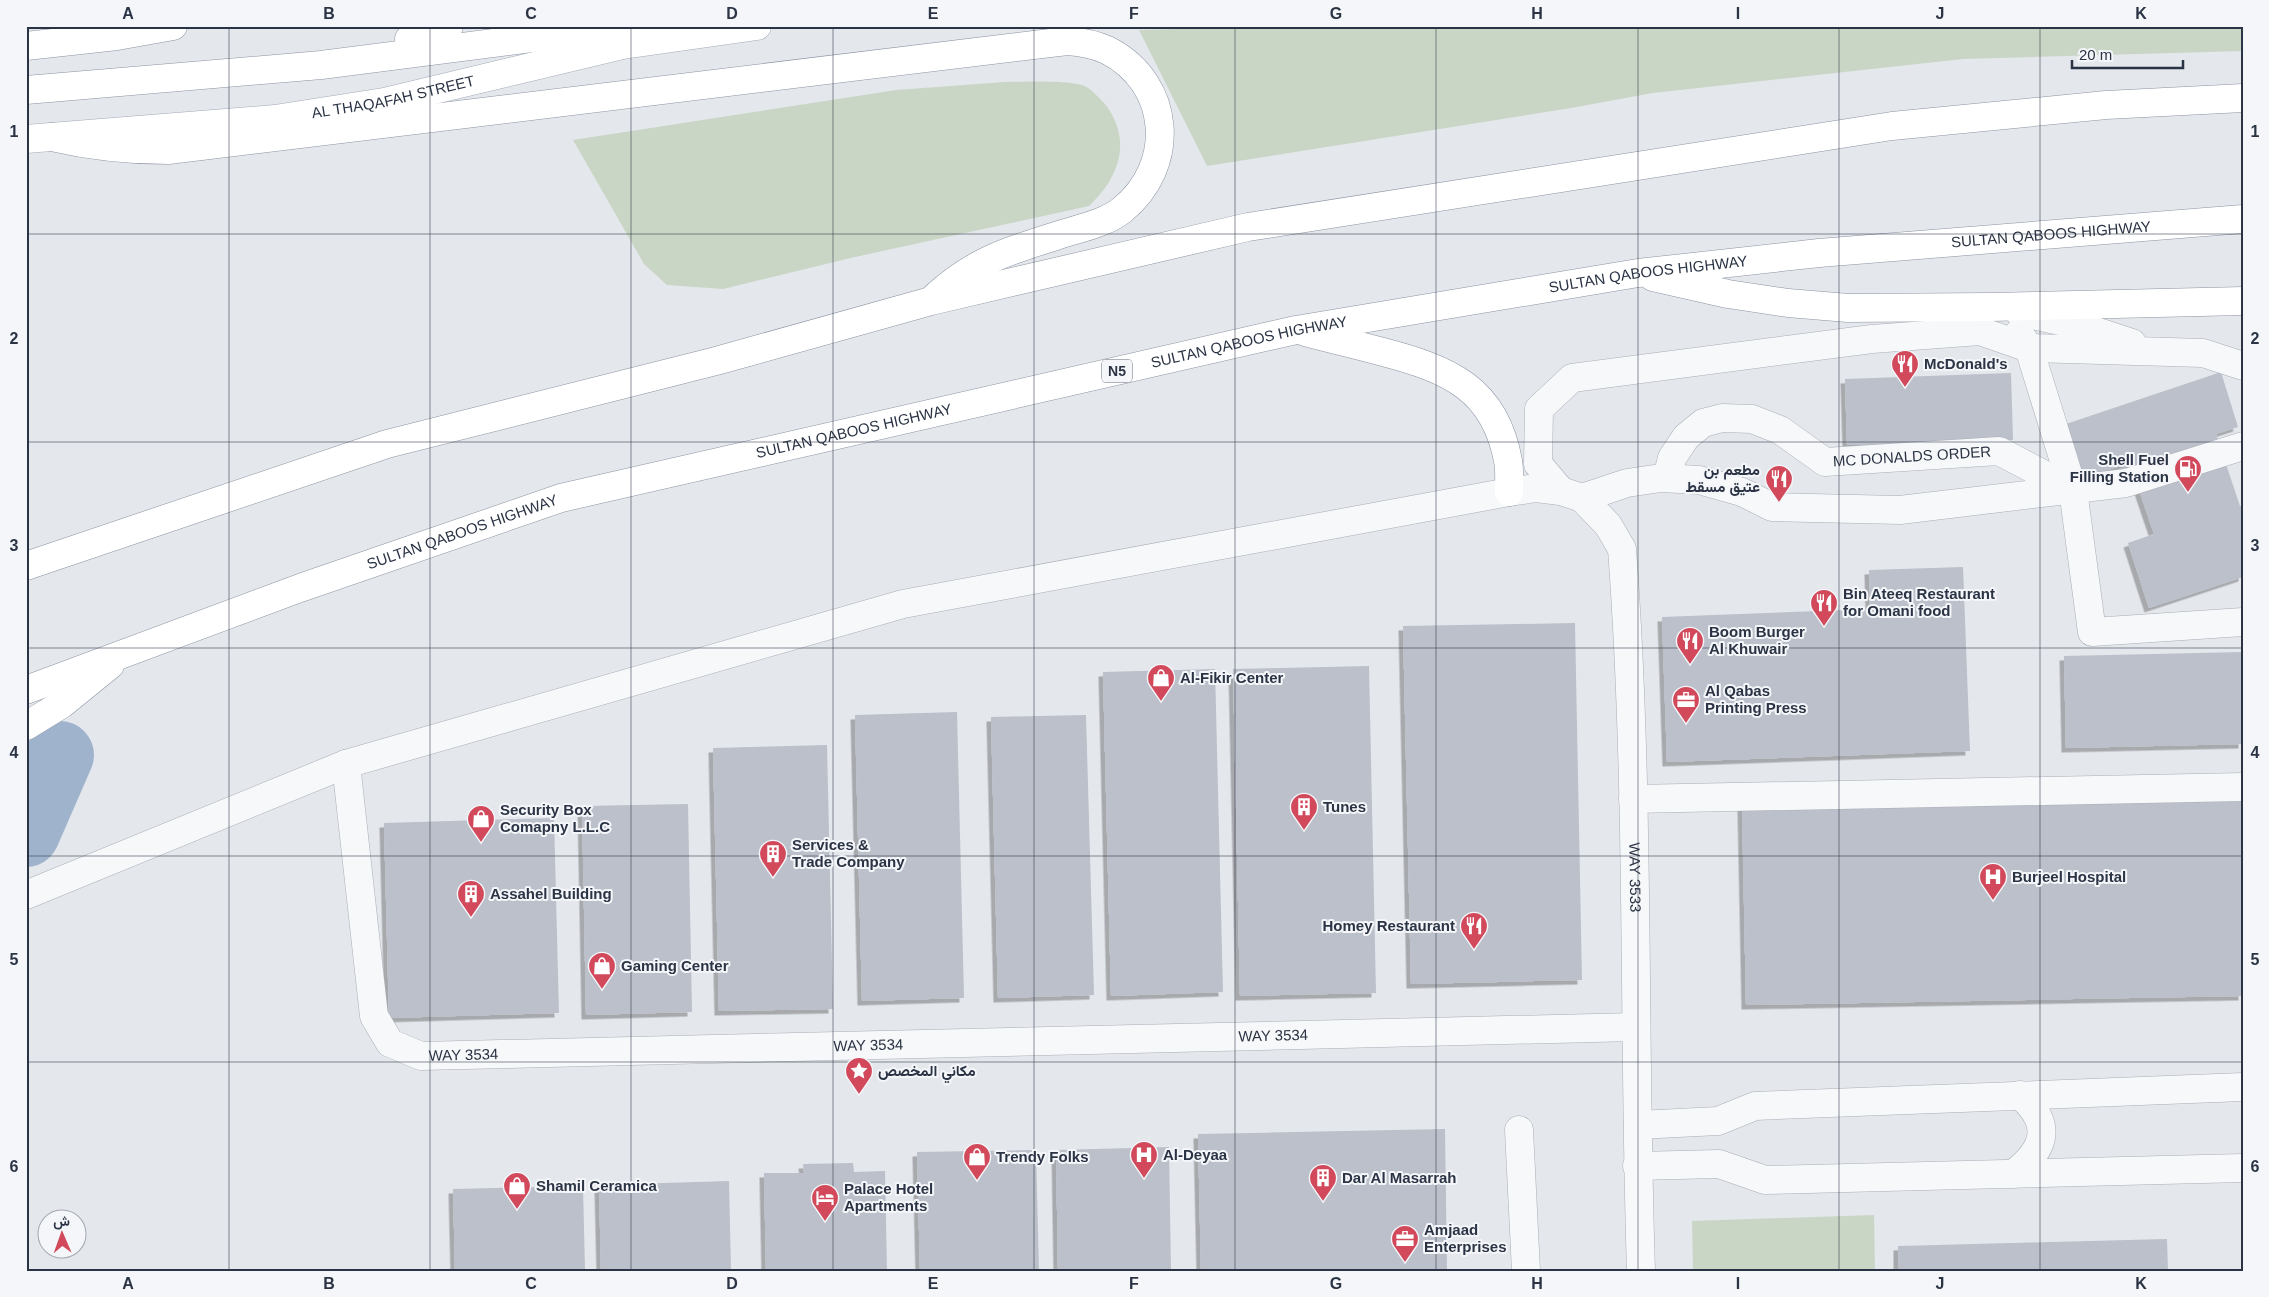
<svg xmlns="http://www.w3.org/2000/svg" width="2269" height="1297" font-family="Arial,Vazirmatn,sans-serif">
	<style>
		.green { fill: #c9d6c5 }
		.lines { fill: none; stroke-linecap: round; stroke-linejoin: round }
		.river { stroke: #9fb4cc; stroke-width: 68 }
		.building { fill: #bbc0ca; filter: url(#shadow) }
		.minor-casing { stroke: #a9aeb7; stroke-width: 29 }
		.major-casing { stroke: #a3abb8; stroke-width: 29 }
		.highway-casing { stroke: #8b94a3; stroke-width: 29 }
		.minor { stroke: #f7f8fa; stroke-width: 28 }
		.major { stroke: #fff; stroke-width: 28 }
		.highway { stroke: #fff; stroke-width: 28 }
		.grid { fill: none; stroke: #2b3445; stroke-width: 1; stroke-opacity: 0.55 }
		.labels { text-anchor: middle; stroke-width: 4; stroke-linejoin: round; paint-order: stroke }
		.shield { fill: #f4f6f9; stroke: #676e7b; stroke-width: 1 }
		.shield-label { font-size: 14px; font-weight: bold; fill: #2b3445 }
		.street-label { font-size: 15px; fill: #2b3445; stroke: #f4f6f9 }
		.poi-label { font-size: 15px; font-weight: bold; fill: #2b3445; stroke: #f4f6f9; text-anchor: start }
		.neatline { fill: none; stroke: #2b3445; stroke-width: 2 }
		.grid-label { font-size: 16px; text-anchor: middle; font-weight: bold; fill: #2b3445 }
	</style>
	<defs>
		<filter id="shadow"><feDropShadow dx="-4.5" dy="4.5" stdDeviation="0" flood-color="#0004"/></filter>
	</defs>
	<rect width="100%" height="100%" fill="#e4e7ec"/>
	<path class="green" d="M 1293,26 L 2243,26 L 2243,51 L 1963,59 L 1653,93 L 1571,108 L 1207,166 L 1139,30 Z
		M 1005,82 C 1029,82 1059,80 1082,85 C 1090,87 1099,98 1105,104 C 1133,140 1119,178 1089,206 L 855,257 L 723,289 L 667,285 L 644,264 L 573,140 L 896,90 Z
		M 1874,1215 L 1875,1271 L 1693,1271 L 1692,1221 Z"/>
	<g class="lines">
		<path class="river" d="M 26,833 L 60,755"/>
	</g>
	<path class="building" d="M 2221,372 L 2238,427 L 2216,434 L 2240,506 L 2243,505 L 2243,577 L 2149,608 L 2128,543 L 2154,534 L 2130,463 L 2072,481 L 2054,428 Z
		M 2011,373 L 2013,440 L 1847,445 L 1845,379 Z
		M 1963,567 L 1970,751 L 1667,762 L 1662,617 L 1870,609 L 1869,570 Z
		M 1575,623 L 1582,980 L 1411,984 L 1403,626 Z
		M 2243,652 L 2243,744 L 2066,748 L 2064,656 Z
		M 1369,666 L 1376,993 L 1240,996 L 1233,669 Z
		M 1215,669 L 1223,992 L 1111,996 L 1103,672 Z
		M 957,712 L 964,998 L 862,1001 L 855,715 Z
		M 1086,715 L 1094,995 L 998,998 L 991,717 Z
		M 827,745 L 833,1009 L 719,1011 L 713,748 Z
		M 2243,797 L 2243,996 L 1746,1005 L 1742,806 Z
		M 688,804 L 692,1012 L 586,1015 L 582,806 Z
		M 554,818 L 559,1013 L 389,1018 L 384,823 Z
		M 1445,1129 L 1447,1271 L 1201,1271 L 1198,1134 Z
		M 1169,1147 L 1171,1271 L 1058,1271 L 1056,1150 Z
		M 1036,1150 L 1039,1271 L 920,1271 L 917,1152 Z
		M 853,1163 L 854,1172 L 885,1171 L 887,1271 L 766,1271 L 764,1173 L 804,1173 L 803,1164 Z
		M 729,1181 L 731,1271 L 601,1271 L 599,1185 Z
		M 583,1186 L 585,1271 L 455,1271 L 453,1189 Z
		M 2167,1239 L 2168,1271 L 1898,1271 L 1898,1246 Z"/>
	<g class="lines">
		<defs>
			<g id="minor">
				<path d="M 2019,312 L 2074,324 L 2132,343"/>
				<path d="M 2019,333 L 2029,348 L 2073,490 L 2092,632 L 2243,622"/>
				<path id="s1" d="M 1667,478 L 1672,458 L 1686,437 L 1703,423 L 1722,418 L 1752,419 L 1780,430 L 1825,462 L 1999,451 L 2073,490"/>
				<path d="M 1561,491 L 1538,464 L 1539,409 L 1572,378 L 1872,339 L 1980,331 L 2029,348 L 2203,353 L 2243,366"/>
				<path id="s2" d="M 1582,498 L 1608,525 L 1622,549 C 1640,789 1633,1031 1641,1271"/>
				<path id="s3" d="M 346,764 L 374,1016 L 390,1043 L 421,1056 L 1635,1027"/>
				<path d="M 1633,799 L 2243,787"/>
				<path d="M 26,895 L 346,764 L 903,604 L 1509,492 L 1536,488 L 1561,491 L 1582,498 L 1627,483 L 1661,478 L 1699,480 L 1742,492 L 1772,507 L 1900,510 L 2126,483 L 2243,446"/>
				<path d="M 1638,1125 L 1718,1121 L 1755,1106 L 2243,1087"/>
				<path d="M 1519,1130 L 1526,1271"/>
				<path d="M 1637,1166 L 1719,1164 L 1765,1180 L 2243,1168"/>
				<path d="M 2013,1174 C 2046,1149 2053,1124 2020,1095"/>
			</g>
			<g id="major">
				<path id="s4" d="M 26,139 L 275,119 L 384,102 L 623,45 L 757,26"/>
			</g>
			<g id="highway">
				<path d="M 409,39 L 435,35 L 449,26"/>
				<path d="M 26,46 L 117,36 L 173,26"/>
				<path d="M 26,90 L 321,65 L 627,26"/>
				<path d="M 52,137 C 91,146 129,150 168,150 L 1067,41 C 1081,42 1094,44 1107,50 C 1172,83 1177,166 1122,210 C 1106,223 1081,228 1062,234 C 1011,250 975,260 935,297"/>
				<path d="M 1653,277 L 1728,294 L 1788,303 L 1848,308 L 1991,307 L 2243,301"/>
				<path d="M 1305,332 C 1331,339 1357,345 1383,352 C 1448,369 1495,388 1508,461 C 1510,471 1509,482 1509,492"/>
				<path d="M 26,566 L 387,444 L 716,361 L 931,301 L 1248,227 L 1892,126 L 2106,105 L 2243,98"/>
				<path id="s5" d="M 26,690 L 300,588 L 561,498 L 1296,330 L 1638,273 L 1819,253 L 2243,219"/>
				<path d="M 26,726 L 62,704 L 110,665"/>
			</g>
		</defs>
		<use href="#minor" class="minor-casing"/>
		<use href="#major" class="major-casing"/>
		<use href="#highway" class="highway-casing"/>
		<use href="#minor" class="minor"/>
		<use href="#major" class="major"/>
		<use href="#highway" class="highway"/>
	</g>
	<path class="grid" d="M 229,26 L 229,1271M 430,26 L 430,1271M 631,26 L 631,1271M 833,26 L 833,1271M 1034,26 L 1034,1271M 1235,26 L 1235,1271M 1436,26 L 1436,1271M 1638,26 L 1638,1271M 1839,26 L 1839,1271M 2040,26 L 2040,1271M 26,234 L 2243,234M 26,442 L 2243,442M 26,648 L 2243,648M 26,856 L 2243,856M 26,1062 L 2243,1062"/>
	<defs>
		<symbol id="restaurant-pin" viewBox="-11 -11 22 30"><path d="M0 17L-7.5 6A9.5 9.5 0 1 1 7.5 6Z" fill="#d1495b" stroke="#f4f6f9"/><path d="M-5-6h1v4h1v-4h1v4h1v-4h1v5L-1.5 .5V6h-2V.5L-5-1ZM5-6V6H3V1.5H1.5Q1.5-4 5-6Z" fill="#fff"/></symbol>
		<symbol id="fuel-pin" viewBox="-11 -11 22 30"><path d="M0 17L-7.5 6A9.5 9.5 0 1 1 7.5 6Z" fill="#d1495b" stroke="#f4f6f9"/><path d="M-5.5-6h7V0h2V4h1.3V-2.5L3-4.5l.8-.8L6-3V5H2.5V1h-1V6h-7ZM-4.2-4.7v3.2H.2V-4.7Z" fill="#fff"/></symbol>
		<symbol id="shop-pin" viewBox="-11 -11 22 30"><path d="M0 17L-7.5 6A9.5 9.5 0 1 1 7.5 6Z" fill="#d1495b" stroke="#f4f6f9"/><path d="M-5-2.5h2.3a2.7 3.5 0 0 1 5.4 0H5L5.5 6h-11ZM-1.5-2.5h3a1.5 2.3 0 0 0-3 0Z" fill="#fff"/></symbol>
		<symbol id="office-pin" viewBox="-11 -11 22 30"><path d="M0 17L-7.5 6A9.5 9.5 0 1 1 7.5 6Z" fill="#d1495b" stroke="#f4f6f9"/><path d="M-6-3h4V-5.5h4V-3h4V5H-6ZM-1-4.5V-3h2v-1.5ZM-6 0V1H6V0Z" fill="#fff"/></symbol>
		<symbol id="building-pin" viewBox="-11 -11 22 30"><path d="M0 17L-7.5 6A9.5 9.5 0 1 1 7.5 6Z" fill="#d1495b" stroke="#f4f6f9"/><path d="M-4-6H4V6H1V3H-1V6H-4ZM-2.5-4.3h1.7v1.8h-1.7ZM.8-4.3h1.7v1.8H.8ZM-2.5-1h1.7V.8h-1.7ZM.8-1h1.7V.8H.8Z" fill="#fff"/></symbol>
		<symbol id="hospital-pin" viewBox="-11 -11 22 30"><path d="M0 17L-7.5 6A9.5 9.5 0 1 1 7.5 6Z" fill="#d1495b" stroke="#f4f6f9"/><path d="M-5-5h3v3.5h4V-5h3V5h-3V1.5h-4V5h-3Z" fill="#fff"/></symbol>
		<symbol id="sight-pin" viewBox="-11 -11 22 30"><path d="M0 17L-7.5 6A9.5 9.5 0 1 1 7.5 6Z" fill="#d1495b" stroke="#f4f6f9"/><path d="M0-6L1.8-2.2L6-1.7L2.9 1.2L3.7 5.4L0 3.3L-3.7 5.4L-2.9 1.2L-6-1.7L-1.8-2.2Z" fill="#fff"/></symbol>
		<symbol id="hotel-pin" viewBox="-11 -11 22 30"><path d="M0 17L-7.5 6A9.5 9.5 0 1 1 7.5 6Z" fill="#d1495b" stroke="#f4f6f9"/><path d="M-6-4.5h1.5V1H6V5H4.5V3h-9V5H-6ZM-4 0a1.8 1.8 0 1 1 3.6 0ZM.5 0V-2.5h3Q6-2.5 6 0Z" fill="#fff"/></symbol>
	</defs>
	<g fill-rule="evenodd">
		<use href="#restaurant-pin" x="1889" y="348" width="32" height="43"/>
		<use href="#fuel-pin" x="2172" y="453" width="32" height="43"/>
		<use href="#restaurant-pin" x="1763" y="463" width="32" height="43"/>
		<use href="#restaurant-pin" x="1808" y="587" width="32" height="43"/>
		<use href="#restaurant-pin" x="1674" y="625" width="32" height="43"/>
		<use href="#shop-pin" x="1145" y="662" width="32" height="43"/>
		<use href="#office-pin" x="1670" y="684" width="32" height="43"/>
		<use href="#building-pin" x="1288" y="791" width="32" height="43"/>
		<use href="#shop-pin" x="465" y="803" width="32" height="43"/>
		<use href="#building-pin" x="757" y="838" width="32" height="43"/>
		<use href="#hospital-pin" x="1977" y="861" width="32" height="43"/>
		<use href="#building-pin" x="455" y="878" width="32" height="43"/>
		<use href="#restaurant-pin" x="1458" y="910" width="32" height="43"/>
		<use href="#shop-pin" x="586" y="950" width="32" height="43"/>
		<use href="#sight-pin" x="843" y="1055" width="32" height="43"/>
		<use href="#hospital-pin" x="1128" y="1139" width="32" height="43"/>
		<use href="#shop-pin" x="961" y="1141" width="32" height="43"/>
		<use href="#building-pin" x="1307" y="1162" width="32" height="43"/>
		<use href="#shop-pin" x="501" y="1170" width="32" height="43"/>
		<use href="#hotel-pin" x="809" y="1182" width="32" height="43"/>
		<use href="#office-pin" x="1389" y="1223" width="32" height="43"/>
	</g>
	<g class="labels">
		<rect class="shield" x="1102" y="359.5" width="30" height="23" rx="4"/>
		<g class="shield-label">
			<text x="1117" y="376">N5</text>
		</g>
		<g class="street-label">
			<text dy="5" stroke="none"><textPath href="#s4" startOffset="370">AL THAQAFAH STREET</textPath></text>
			<text dy="5" stroke="none"><textPath href="#s5" startOffset="2084">SULTAN QABOOS HIGHWAY</textPath></text>
			<text dy="5" stroke="none"><textPath href="#s5" startOffset="1679">SULTAN QABOOS HIGHWAY</textPath></text>
			<text dy="5" stroke="none"><textPath href="#s5" startOffset="1274">SULTAN QABOOS HIGHWAY</textPath></text>
			<text dy="5" stroke="none"><textPath href="#s5" startOffset="869">SULTAN QABOOS HIGHWAY</textPath></text>
			<text dy="5" stroke="none"><textPath href="#s1" startOffset="290">MC DONALDS ORDER</textPath></text>
			<text dy="5" stroke="none"><textPath href="#s5" startOffset="464">SULTAN QABOOS HIGHWAY</textPath></text>
			<text dy="5" stroke="none"><textPath href="#s2" startOffset="394">WAY 3533</textPath></text>
			<text dy="5" stroke="none"><textPath href="#s3" startOffset="1171">WAY 3534</textPath></text>
			<text dy="5" stroke="none"><textPath href="#s3" startOffset="766">WAY 3534</textPath></text>
			<text dy="5" stroke="none"><textPath href="#s3" startOffset="361">WAY 3534</textPath></text>
		</g>
		<g class="poi-label">
			<text x="1924" y="369">McDonald's</text>
			<text x="2169" y="465" text-anchor="end">Shell Fuel<tspan x="2169" dy="17">Filling Station</tspan></text>
			<text x="1760" y="475" text-anchor="end">مطعم بن<tspan x="1760" dy="17">عتيق مسقط</tspan></text>
			<text x="1843" y="599">Bin Ateeq Restaurant<tspan x="1843" dy="17">for Omani food</tspan></text>
			<text x="1709" y="637">Boom Burger<tspan x="1709" dy="17">Al Khuwair</tspan></text>
			<text x="1180" y="683">Al-Fikir Center</text>
			<text x="1705" y="696">Al Qabas<tspan x="1705" dy="17">Printing Press</tspan></text>
			<text x="1323" y="812">Tunes</text>
			<text x="500" y="815">Security Box<tspan x="500" dy="17">Comapny L.L.C</tspan></text>
			<text x="792" y="850">Services &amp;<tspan x="792" dy="17">Trade Company</tspan></text>
			<text x="2012" y="882">Burjeel Hospital</text>
			<text x="490" y="899">Assahel Building</text>
			<text x="1455" y="931" text-anchor="end">Homey Restaurant</text>
			<text x="621" y="971">Gaming Center</text>
			<text x="878" y="1076">مكاني المخصص</text>
			<text x="1163" y="1160">Al-Deyaa</text>
			<text x="996" y="1162">Trendy Folks</text>
			<text x="1342" y="1183">Dar Al Masarrah</text>
			<text x="536" y="1191">Shamil Ceramica</text>
			<text x="844" y="1194">Palace Hotel<tspan x="844" dy="17">Apartments</tspan></text>
			<text x="1424" y="1235">Amjaad<tspan x="1424" dy="17">Enterprises</tspan></text>
		</g>
	</g>
	<rect width="2269" height="1297" fill="none" stroke="#f4f6f9" stroke-width="55"/>
	<g transform="translate(62 1234) rotate(358)"><circle r="24" fill="#f4f6f9" stroke="#a4a8b1"/>
	<path d="M0-4L9 19L0 12L-9 19Z" fill="#d1495b"/>
	<text y="-8" font-size="14" font-weight="bold" text-anchor="middle" fill="#2b3445">ش</text>
	</g>
	<path d="M2072 60v8h111v-8" fill="none" stroke="#2b3445" stroke-width="2.5"/>
	<text x="2079" y="60" font-size="15" fill="#2b3445" stroke="#f4f6f9" stroke-width="4" paint-order="stroke">20 m</text>
	<rect x="28" y="28" width="2214" height="1242" class="neatline"/>
	<g class="grid-label">
		<text x="128" y="19">A</text>
		<text x="329" y="19">B</text>
		<text x="531" y="19">C</text>
		<text x="732" y="19">D</text>
		<text x="933" y="19">E</text>
		<text x="1134" y="19">F</text>
		<text x="1336" y="19">G</text>
		<text x="1537" y="19">H</text>
		<text x="1738" y="19">I</text>
		<text x="1940" y="19">J</text>
		<text x="2141" y="19">K</text>
		<text x="14" y="137">1</text>
		<text x="2255" y="137">1</text>
		<text x="14" y="344">2</text>
		<text x="2255" y="344">2</text>
		<text x="14" y="551">3</text>
		<text x="2255" y="551">3</text>
		<text x="14" y="758">4</text>
		<text x="2255" y="758">4</text>
		<text x="14" y="965">5</text>
		<text x="2255" y="965">5</text>
		<text x="14" y="1172">6</text>
		<text x="2255" y="1172">6</text>
		<text x="128" y="1289">A</text>
		<text x="329" y="1289">B</text>
		<text x="531" y="1289">C</text>
		<text x="732" y="1289">D</text>
		<text x="933" y="1289">E</text>
		<text x="1134" y="1289">F</text>
		<text x="1336" y="1289">G</text>
		<text x="1537" y="1289">H</text>
		<text x="1738" y="1289">I</text>
		<text x="1940" y="1289">J</text>
		<text x="2141" y="1289">K</text>
	</g>
</svg>
